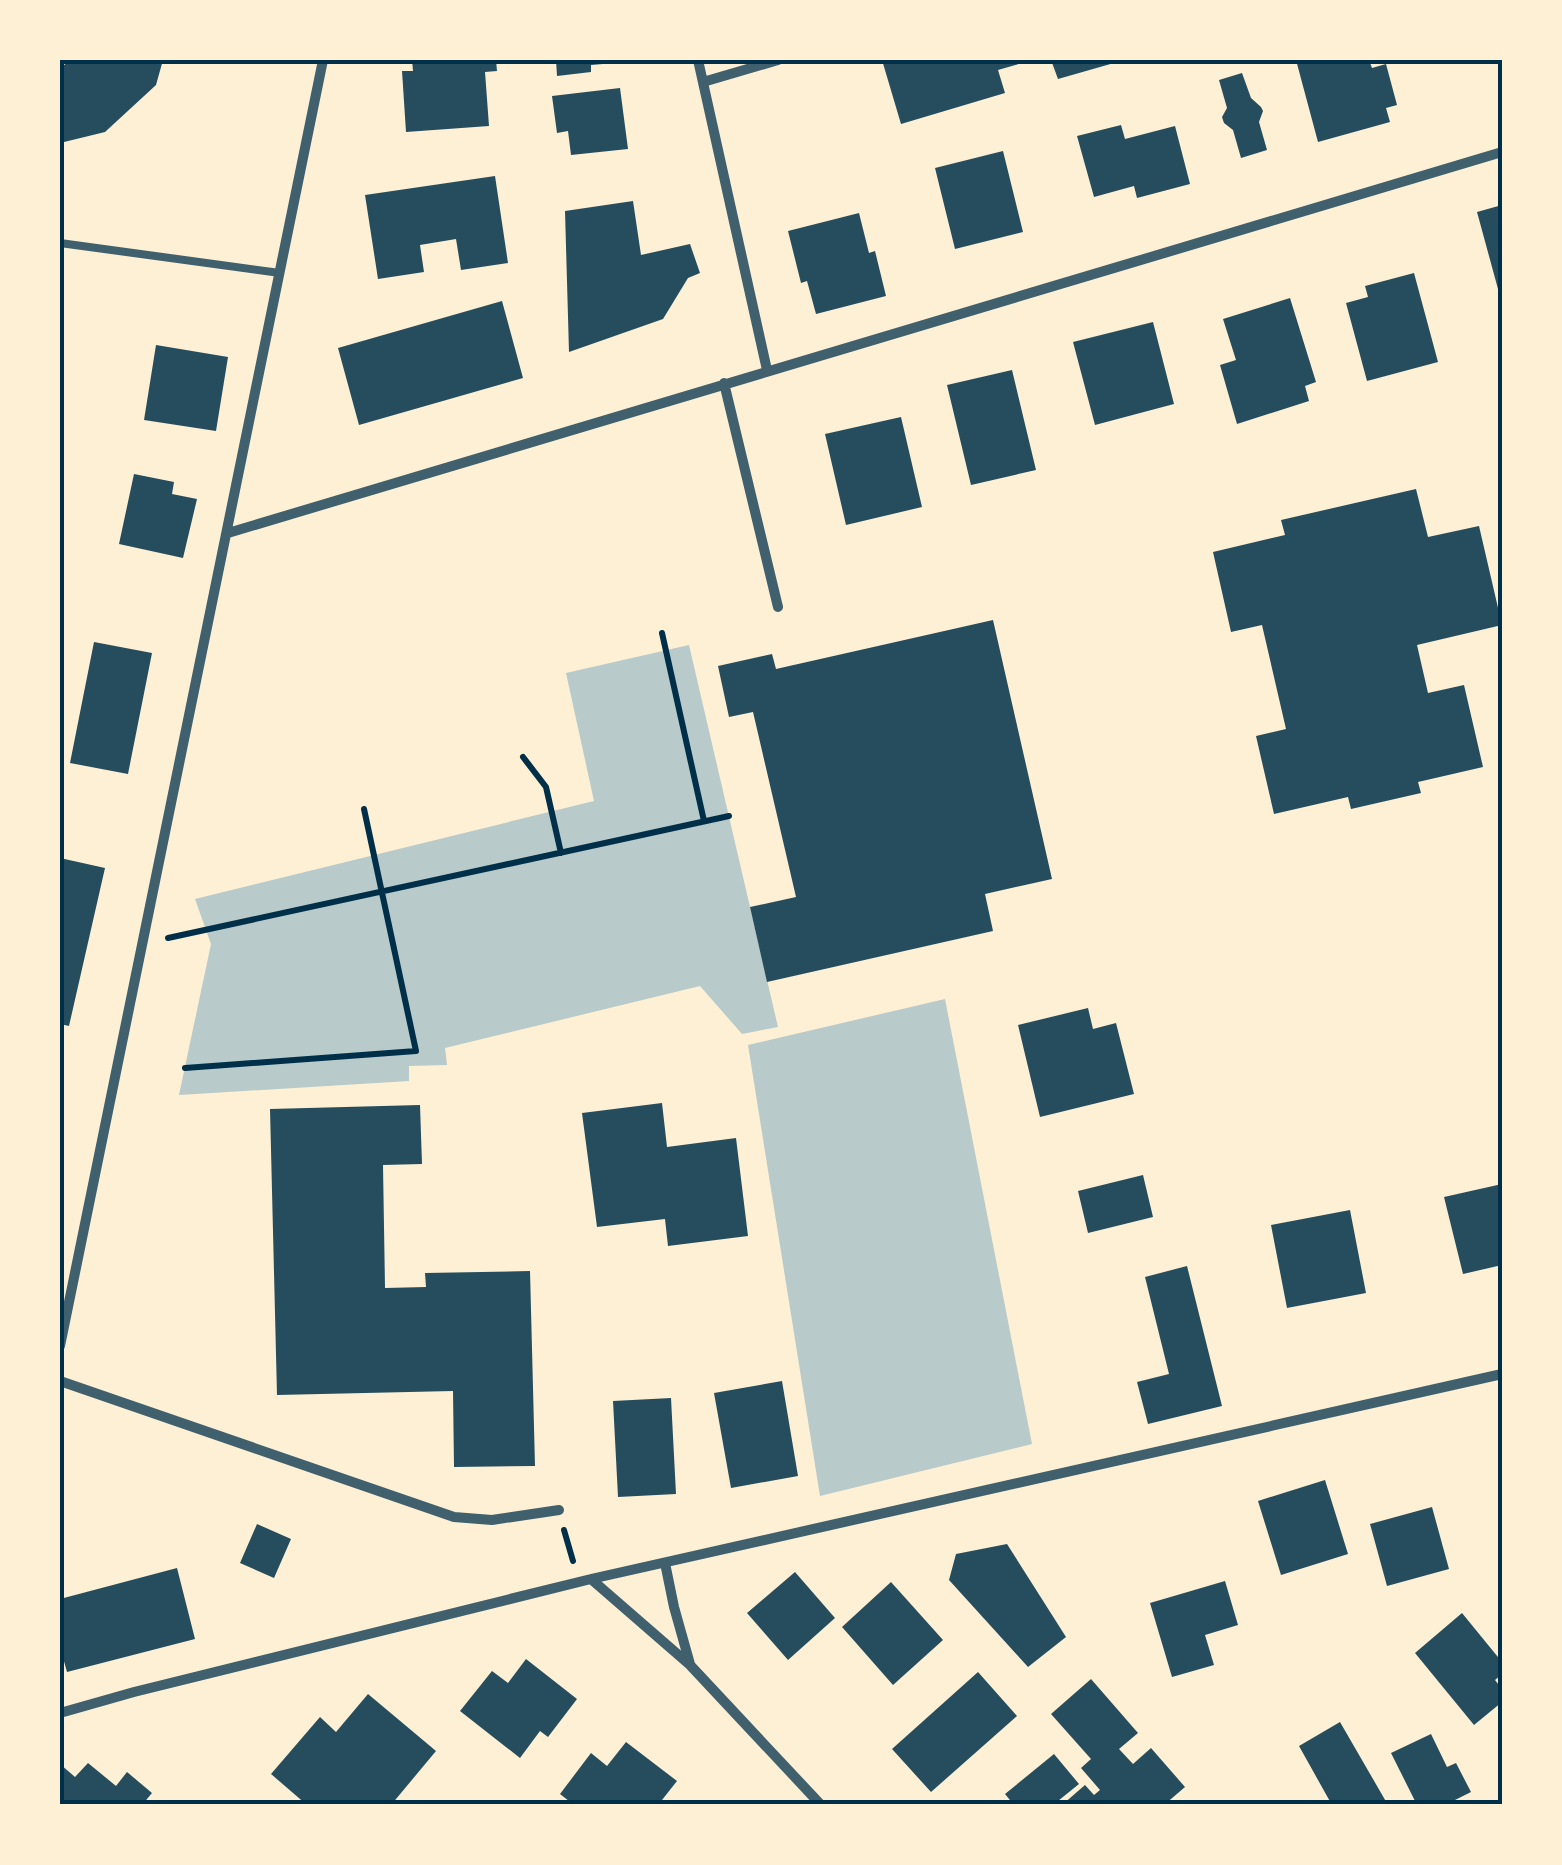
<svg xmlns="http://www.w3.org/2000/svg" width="1562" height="1865" font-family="Barlow,sans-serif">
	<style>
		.green { fill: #b9caca }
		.building { fill: #264d5e }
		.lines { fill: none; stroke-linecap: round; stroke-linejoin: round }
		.path { stroke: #003049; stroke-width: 6 }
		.service { stroke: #3f606c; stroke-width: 8 }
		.minor { stroke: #3f606c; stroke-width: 10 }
		.neatline { fill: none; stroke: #003049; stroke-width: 4 }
	</style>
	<rect width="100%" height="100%" fill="#fdf0d5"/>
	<path class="green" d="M 689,645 L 778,1027 L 742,1034 L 700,986 L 445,1048 L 447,1065 L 409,1066 L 409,1081 L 179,1095 L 211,944 L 195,899 L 594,801 L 566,673 Z
		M 945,999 L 1032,1444 L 820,1496 L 748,1045 Z"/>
	<path class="building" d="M 71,60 L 163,60 L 156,85 L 105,132 L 60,143 L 60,68 Z
		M 412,60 L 496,60 L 497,71 L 485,72 L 489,126 L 406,132 L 402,71 L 413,71 Z
		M 556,60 L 615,60 L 615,63 L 591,65 L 591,72 L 557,76 Z
		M 882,60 L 1028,60 L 1029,61 L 998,70 L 1005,93 L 901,124 Z
		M 1051,60 L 1121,60 L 1121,61 L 1058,79 Z
		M 1296,60 L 1369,60 L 1372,68 L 1386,64 L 1397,105 L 1386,108 L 1390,122 L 1318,142 Z
		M 1242,73 L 1251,98 L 1261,107 L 1263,111 L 1259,122 L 1267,150 L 1241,158 L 1233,130 L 1224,123 L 1222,117 L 1227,108 L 1219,80 Z
		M 620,88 L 628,149 L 571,155 L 568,131 L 557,133 L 552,96 Z
		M 1121,125 L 1125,139 L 1175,126 L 1190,184 L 1137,198 L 1134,186 L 1094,197 L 1077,136 Z
		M 1003,151 L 1023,232 L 955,249 L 935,168 Z
		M 495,176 L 508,263 L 461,270 L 456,239 L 420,245 L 424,272 L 378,279 L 365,195 Z
		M 633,201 L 641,255 L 690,244 L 700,273 L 688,278 L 663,319 L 569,352 L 565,211 Z
		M 1502,205 L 1502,300 L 1501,300 L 1477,212 Z
		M 859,213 L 869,253 L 875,251 L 886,296 L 816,314 L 807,281 L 801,283 L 788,231 Z
		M 1414,273 L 1438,362 L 1367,381 L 1346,303 L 1368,297 L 1365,286 Z
		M 1290,298 L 1316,382 L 1305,386 L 1309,401 L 1237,424 L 1220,365 L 1236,360 L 1223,319 Z
		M 502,301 L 523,378 L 359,425 L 338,348 Z
		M 1153,322 L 1174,404 L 1095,425 L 1073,342 Z
		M 156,345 L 228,357 L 216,431 L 144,420 Z
		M 1012,370 L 1036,470 L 971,485 L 947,385 Z
		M 901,417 L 922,507 L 846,525 L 825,434 Z
		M 134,474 L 174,482 L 172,494 L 197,499 L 183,558 L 119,544 Z
		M 1416,489 L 1428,537 L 1479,526 L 1502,625 L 1417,645 L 1428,693 L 1464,685 L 1483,767 L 1418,782 L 1421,793 L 1351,809 L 1348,797 L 1274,814 L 1256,736 L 1286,729 L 1262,625 L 1231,632 L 1213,552 L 1285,535 L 1281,520 Z
		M 993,620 L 1052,879 L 985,894 L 993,931 L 767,982 L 750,907 L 796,897 L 753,712 L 729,717 L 718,666 L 772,654 L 776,669 Z
		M 94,642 L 152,653 L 128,774 L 70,763 Z
		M 60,858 L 105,868 L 69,1026 L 60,1024 Z
		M 1088,1008 L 1093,1029 L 1116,1023 L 1134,1094 L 1040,1117 L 1018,1025 Z
		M 662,1103 L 667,1147 L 736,1138 L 748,1236 L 668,1246 L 665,1219 L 597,1227 L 582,1113 Z
		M 420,1105 L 422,1164 L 383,1165 L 385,1288 L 426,1287 L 425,1273 L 530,1271 L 535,1466 L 454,1467 L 453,1391 L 277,1395 L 270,1109 Z
		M 1143,1175 L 1153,1217 L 1088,1233 L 1078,1191 Z
		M 1502,1184 L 1502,1265 L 1463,1274 L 1444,1197 Z
		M 1350,1210 L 1366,1293 L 1287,1308 L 1271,1225 Z
		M 1187,1266 L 1222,1406 L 1148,1424 L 1137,1382 L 1169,1374 L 1145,1277 Z
		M 782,1381 L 798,1476 L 731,1488 L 714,1393 Z
		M 671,1398 L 676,1494 L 618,1497 L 613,1401 Z
		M 1325,1480 L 1348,1554 L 1281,1575 L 1258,1501 Z
		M 1432,1507 L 1449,1569 L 1387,1586 L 1370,1524 Z
		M 257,1524 L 291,1539 L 274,1578 L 240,1563 Z
		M 1007,1544 L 1066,1637 L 1028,1667 L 949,1580 L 956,1554 Z
		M 177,1568 L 195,1639 L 67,1672 L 60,1647 L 60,1599 Z
		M 795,1572 L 835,1618 L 788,1660 L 747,1613 Z
		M 1225,1581 L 1238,1625 L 1205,1635 L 1214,1665 L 1172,1677 L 1150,1603 Z
		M 891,1582 L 943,1640 L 893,1685 L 842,1627 Z
		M 1462,1613 L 1502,1662 L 1502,1674 L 1495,1680 L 1502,1689 L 1502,1702 L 1474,1725 L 1415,1653 Z
		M 526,1659 L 577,1699 L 548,1737 L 540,1731 L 520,1758 L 460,1711 L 492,1671 L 508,1683 Z
		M 978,1672 L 1017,1716 L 931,1792 L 892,1749 Z
		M 1091,1679 L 1138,1733 L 1119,1749 L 1133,1764 L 1151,1748 L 1185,1787 L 1164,1805 L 1062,1805 L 1085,1785 L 1094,1795 L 1100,1790 L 1081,1768 L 1091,1759 L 1051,1714 Z
		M 368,1694 L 436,1751 L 391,1805 L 307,1805 L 271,1774 L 320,1717 L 336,1732 Z
		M 1340,1722 L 1388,1805 L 1332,1805 L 1299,1746 Z
		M 1431,1734 L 1447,1767 L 1456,1763 L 1471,1792 L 1445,1805 L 1417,1805 L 1391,1753 Z
		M 626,1742 L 677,1781 L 658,1805 L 574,1805 L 560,1794 L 591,1753 L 607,1766 Z
		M 1054,1754 L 1079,1784 L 1053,1805 L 1014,1805 L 1005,1794 Z
		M 88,1763 L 116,1786 L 127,1772 L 152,1793 L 142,1805 L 60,1805 L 60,1764 L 75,1777 Z"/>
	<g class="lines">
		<path class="path" d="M 662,633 L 704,821
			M 523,757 L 546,787 L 561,853
			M 168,938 L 729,816
			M 185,1068 L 416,1051 L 364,809
			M 564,1530 L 573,1561"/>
		<path class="service" d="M 60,243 L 280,273"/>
		<path class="minor" d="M 698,60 L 767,370
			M 703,82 L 778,60
			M 724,383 L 778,607
			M 228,533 L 1502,152
			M 60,1346 L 323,60
			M 60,1381 L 454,1517 L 492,1520 L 559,1510
			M 665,1563 L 674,1607 L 690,1664
			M 591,1579 L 690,1665 L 821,1805
			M 60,1713 L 134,1692 L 591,1579 L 1502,1374"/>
	</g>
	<rect width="1562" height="1865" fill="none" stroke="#fdf0d5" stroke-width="125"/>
	<rect x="62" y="62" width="1438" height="1740" class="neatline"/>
</svg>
